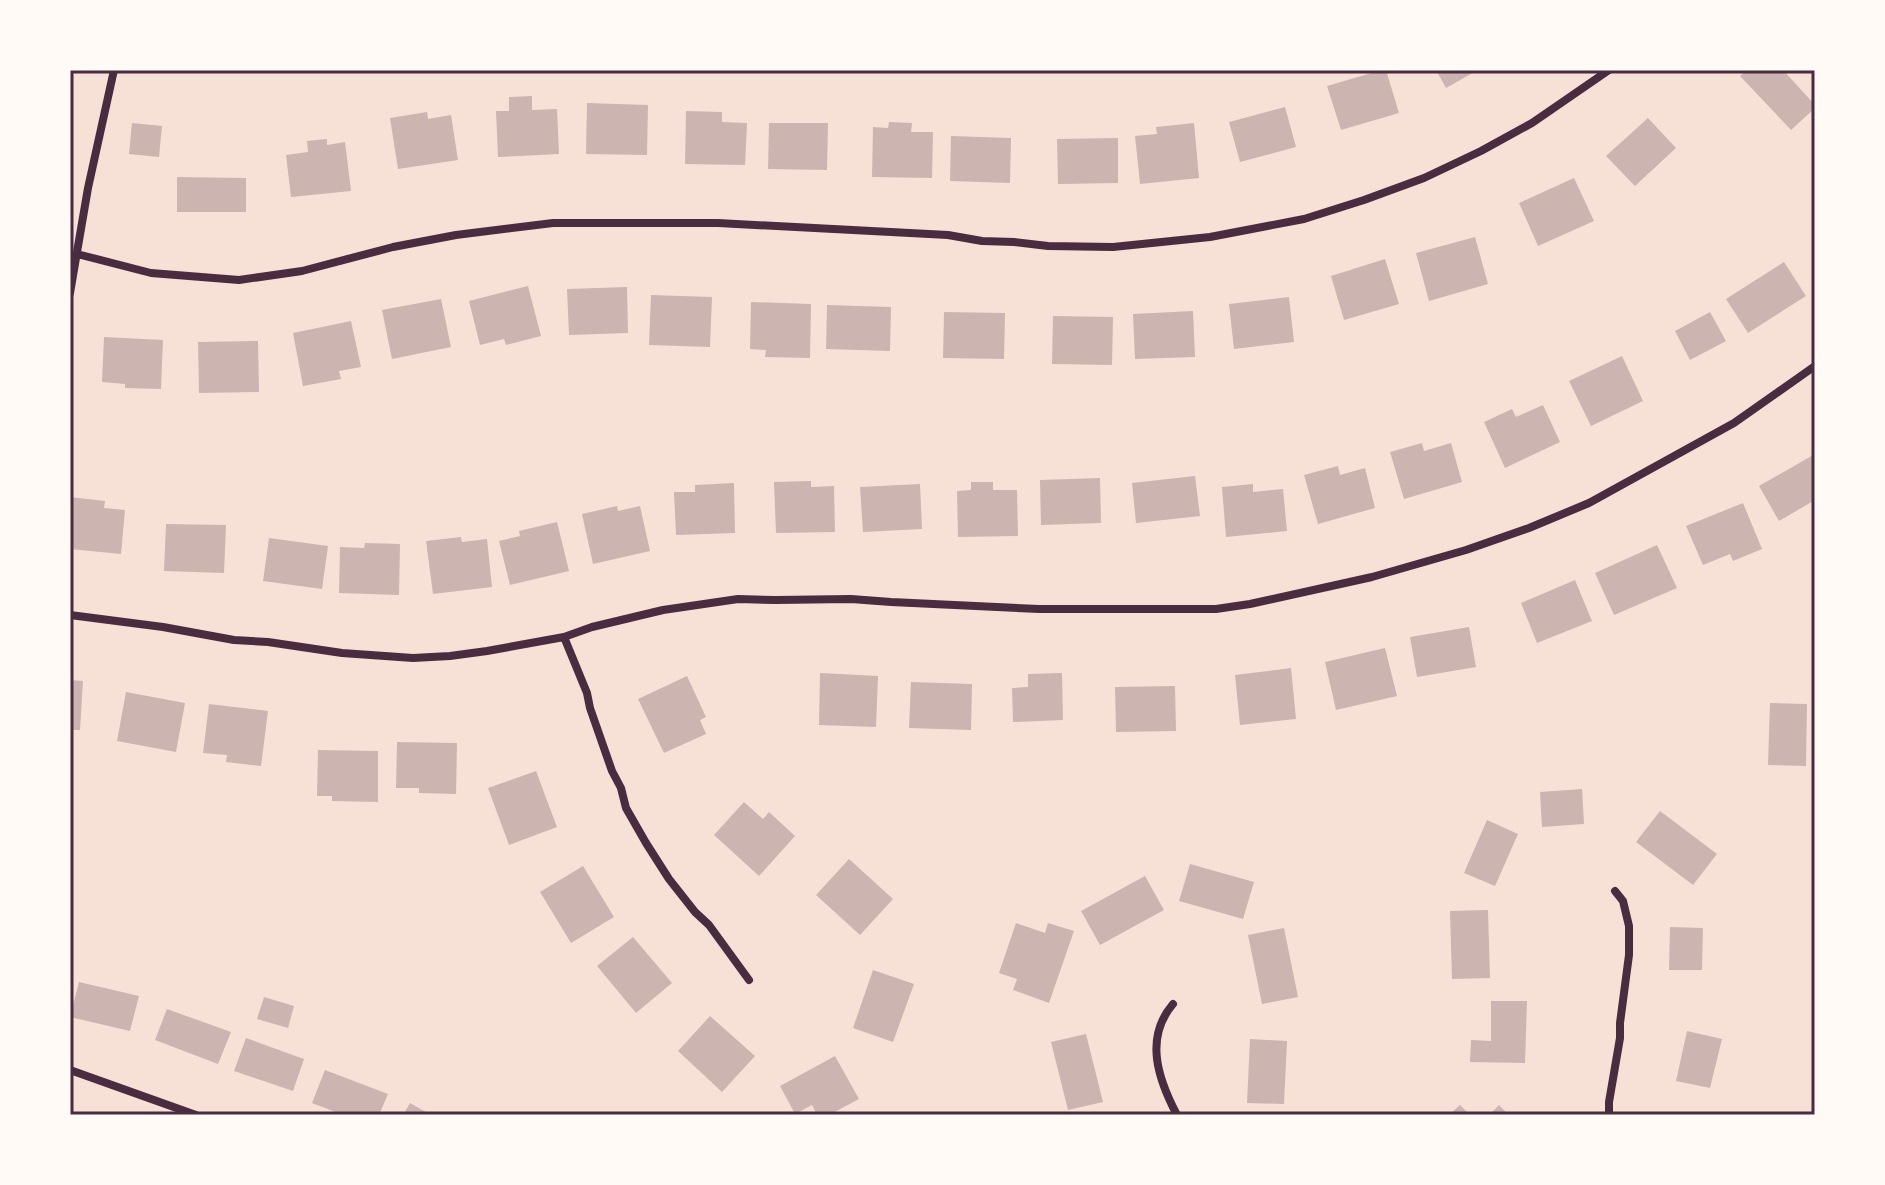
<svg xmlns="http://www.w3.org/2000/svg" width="1885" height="1185" font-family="'Space Grotesk',sans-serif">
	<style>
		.building { fill: #ccb4b1 }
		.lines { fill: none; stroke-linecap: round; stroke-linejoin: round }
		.minor { stroke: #4a2c40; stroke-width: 8 }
		.neatline { fill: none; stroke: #4a2c40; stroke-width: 3 }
	</style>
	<rect width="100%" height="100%" fill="#f7e1d7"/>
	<path class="building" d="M 1382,70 L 1386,70 L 1399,113 L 1341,130 L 1327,86 Z
		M 1436,70 L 1478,70 L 1446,88 Z
		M 1746,70 L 1783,70 L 1815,105 L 1815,108 L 1791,130 L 1740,76 Z
		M 532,96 L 532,110 L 557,109 L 559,154 L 498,157 L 496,111 L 509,111 L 509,97 Z
		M 587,103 L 648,105 L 647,155 L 586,154 Z
		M 1285,107 L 1296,147 L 1240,162 L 1229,122 Z
		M 686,111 L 722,112 L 722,122 L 747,123 L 745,165 L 685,164 Z
		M 427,112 L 428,119 L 451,115 L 458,160 L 398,169 L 390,118 Z
		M 1648,118 L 1676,148 L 1635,186 L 1606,156 Z
		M 889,122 L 912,123 L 911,132 L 933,132 L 932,178 L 872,177 L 873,127 L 888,128 Z
		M 132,123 L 162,126 L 159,157 L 129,154 Z
		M 769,123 L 828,123 L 827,170 L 768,169 Z
		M 1194,123 L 1199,178 L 1140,184 L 1135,136 L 1157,134 L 1156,127 Z
		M 951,136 L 1011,138 L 1010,183 L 950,181 Z
		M 1118,138 L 1118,183 L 1058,184 L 1057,139 Z
		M 327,139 L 327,145 L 345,142 L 351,191 L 291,197 L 286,155 L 308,152 L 307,141 Z
		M 177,177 L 246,178 L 246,212 L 177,212 Z
		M 1574,178 L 1594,221 L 1538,246 L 1519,203 Z
		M 1475,237 L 1488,284 L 1429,301 L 1416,253 Z
		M 1385,259 L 1399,304 L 1344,320 L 1331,276 Z
		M 1784,262 L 1806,296 L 1748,333 L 1726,299 Z
		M 528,286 L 541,336 L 506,345 L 504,339 L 480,345 L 469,301 Z
		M 627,287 L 628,333 L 569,335 L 567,289 Z
		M 651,295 L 712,297 L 710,347 L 649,345 Z
		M 1289,297 L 1294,342 L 1234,349 L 1229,304 Z
		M 441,299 L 451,347 L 392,359 L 382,310 Z
		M 751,302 L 811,304 L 810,358 L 765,357 L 766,350 L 750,349 Z
		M 827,305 L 891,307 L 890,351 L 826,349 Z
		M 1193,311 L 1195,357 L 1135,359 L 1133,314 Z
		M 944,312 L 1005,313 L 1004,359 L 943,358 Z
		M 1710,312 L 1726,341 L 1690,360 L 1675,331 Z
		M 1053,316 L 1113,317 L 1112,365 L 1052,364 Z
		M 351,321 L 361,367 L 339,371 L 341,379 L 303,386 L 293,333 Z
		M 104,337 L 163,340 L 161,389 L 125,388 L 125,384 L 102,382 Z
		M 258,341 L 259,392 L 199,393 L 198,342 Z
		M 1622,356 L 1643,401 L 1591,426 L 1569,381 Z
		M 1543,405 L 1560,442 L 1505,468 L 1484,422 L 1512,409 L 1516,417 Z
		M 1422,443 L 1424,451 L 1451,443 L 1462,482 L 1404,499 L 1390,452 Z
		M 1815,454 L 1815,500 L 1779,521 L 1759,486 Z
		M 1338,466 L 1340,475 L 1365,468 L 1375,508 L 1318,524 L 1304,475 Z
		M 1195,476 L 1200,516 L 1136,523 L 1132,483 Z
		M 1100,478 L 1101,523 L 1041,525 L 1040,480 Z
		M 811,481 L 811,487 L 834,486 L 835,532 L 776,533 L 774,482 Z
		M 971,482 L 993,482 L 993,490 L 1017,490 L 1018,536 L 958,537 L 957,491 L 971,490 Z
		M 734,483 L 735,533 L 676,535 L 674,492 L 695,492 L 695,485 Z
		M 920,484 L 922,529 L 863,532 L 860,487 Z
		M 1253,484 L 1253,492 L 1283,489 L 1287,531 L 1226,537 L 1222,487 Z
		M 70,497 L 105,501 L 104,508 L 125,510 L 121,554 L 70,549 Z
		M 1743,503 L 1762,549 L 1733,561 L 1730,554 L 1703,565 L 1686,526 Z
		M 617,506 L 618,511 L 640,506 L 650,551 L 593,564 L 582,514 Z
		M 557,522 L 569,571 L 510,585 L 499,541 L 520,536 L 519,531 Z
		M 166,524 L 226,525 L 224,573 L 164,571 Z
		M 461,537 L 462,542 L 487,539 L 492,587 L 433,594 L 426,541 Z
		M 269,538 L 328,546 L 322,589 L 263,581 Z
		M 365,543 L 400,544 L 399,595 L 339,593 L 340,547 L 364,548 Z
		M 1657,545 L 1677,588 L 1614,615 L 1595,573 Z
		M 1575,580 L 1592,621 L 1537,643 L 1521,603 Z
		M 1469,627 L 1476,667 L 1417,677 L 1410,637 Z
		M 1385,648 L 1397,696 L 1336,710 L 1325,662 Z
		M 1291,668 L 1296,719 L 1240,725 L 1235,675 Z
		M 820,673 L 878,676 L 876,727 L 819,725 Z
		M 1062,673 L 1063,720 L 1013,722 L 1012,688 L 1028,687 L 1028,674 Z
		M 687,676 L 706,717 L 700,720 L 706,734 L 664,753 L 638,699 Z
		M 70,680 L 83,681 L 80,730 L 70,730 Z
		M 911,682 L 972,684 L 971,730 L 909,728 Z
		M 1175,686 L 1176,731 L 1116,732 L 1115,687 Z
		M 126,692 L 185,703 L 176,752 L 117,741 Z
		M 1770,703 L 1807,704 L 1806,766 L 1768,765 Z
		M 209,704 L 268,711 L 261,766 L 226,762 L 227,755 L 203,753 Z
		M 397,742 L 457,743 L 456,794 L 419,793 L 419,788 L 396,788 Z
		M 318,750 L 378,751 L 378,802 L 332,801 L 332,796 L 317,796 Z
		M 536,771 L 557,827 L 509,845 L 488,788 Z
		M 1582,789 L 1584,824 L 1542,827 L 1540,792 Z
		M 744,802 L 763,819 L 769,812 L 795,836 L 759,876 L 714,835 Z
		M 1660,811 L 1717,854 L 1693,885 L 1636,842 Z
		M 1487,820 L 1518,834 L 1495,886 L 1464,873 Z
		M 849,859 L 893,899 L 860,935 L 816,895 Z
		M 1190,864 L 1254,882 L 1243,919 L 1179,901 Z
		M 583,866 L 614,917 L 571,943 L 540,892 Z
		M 1145,876 L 1164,910 L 1100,945 L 1081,911 Z
		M 1488,910 L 1490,978 L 1452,979 L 1450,911 Z
		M 1016,923 L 1045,933 L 1048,923 L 1074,931 L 1049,1003 L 1013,990 L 1017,979 L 999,973 Z
		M 1670,927 L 1703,928 L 1702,970 L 1669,970 Z
		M 1284,928 L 1298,997 L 1262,1004 L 1248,935 Z
		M 633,937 L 672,983 L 636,1013 L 597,966 Z
		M 873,970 L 914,984 L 893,1042 L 853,1028 Z
		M 79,982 L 139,996 L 130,1031 L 70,1017 Z
		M 264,997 L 294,1006 L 288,1028 L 257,1019 Z
		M 1491,1001 L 1527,1001 L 1525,1063 L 1470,1062 L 1471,1040 L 1491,1041 Z
		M 167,1009 L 231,1032 L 218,1064 L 155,1040 Z
		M 710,1016 L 755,1056 L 722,1092 L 678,1051 Z
		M 1687,1031 L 1722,1039 L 1710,1088 L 1676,1081 Z
		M 1086,1034 L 1103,1102 L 1068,1110 L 1051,1042 Z
		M 246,1038 L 304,1059 L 293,1091 L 234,1071 Z
		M 1250,1039 L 1287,1041 L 1284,1104 L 1247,1103 Z
		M 835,1056 L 859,1099 L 829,1115 L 817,1115 L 812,1105 L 795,1114 L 780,1086 Z
		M 325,1070 L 388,1094 L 379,1115 L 343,1115 L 312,1103 Z
		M 410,1103 L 431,1115 L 403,1115 Z
		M 1460,1105 L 1470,1115 L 1449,1115 Z
		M 1499,1105 L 1509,1115 L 1489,1115 Z"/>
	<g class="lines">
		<path class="minor" d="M 77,254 L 151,273 L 239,280 L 302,271 L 393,247 L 456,235 L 553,223 L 718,223 L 948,235 L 982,241 L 1014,242 L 1048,246 L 1113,247 L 1210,237 L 1304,219 L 1364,200 L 1424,178 L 1481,151 L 1532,123 L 1609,70
			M 70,293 L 88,188 L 114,70
			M 70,615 L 163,627 L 234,640 L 268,642 L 342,653 L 413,658 L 450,656 L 487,651 L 564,637 L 592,627 L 663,610 L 738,599 L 775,600 L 851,599 L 891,602 L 1039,609 L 1216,609 L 1250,604 L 1372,577 L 1466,550 L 1529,528 L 1589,503 L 1734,423 L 1815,366
			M 564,637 L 587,693 L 590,708 L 612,771 L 621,788 L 626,808 L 646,843 L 669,879 L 695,912 L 709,925 L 749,980
			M 1173,1004 C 1144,1038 1158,1079 1177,1115
			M 70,1070 L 196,1115
			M 1609,1115 L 1609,1102 L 1620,1038 L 1620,1023 L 1629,955 L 1629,926 L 1623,901 L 1615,891"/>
	</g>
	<rect width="1885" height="1185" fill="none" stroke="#fffaf5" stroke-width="144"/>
	<rect x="72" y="72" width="1741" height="1041" class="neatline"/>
</svg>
